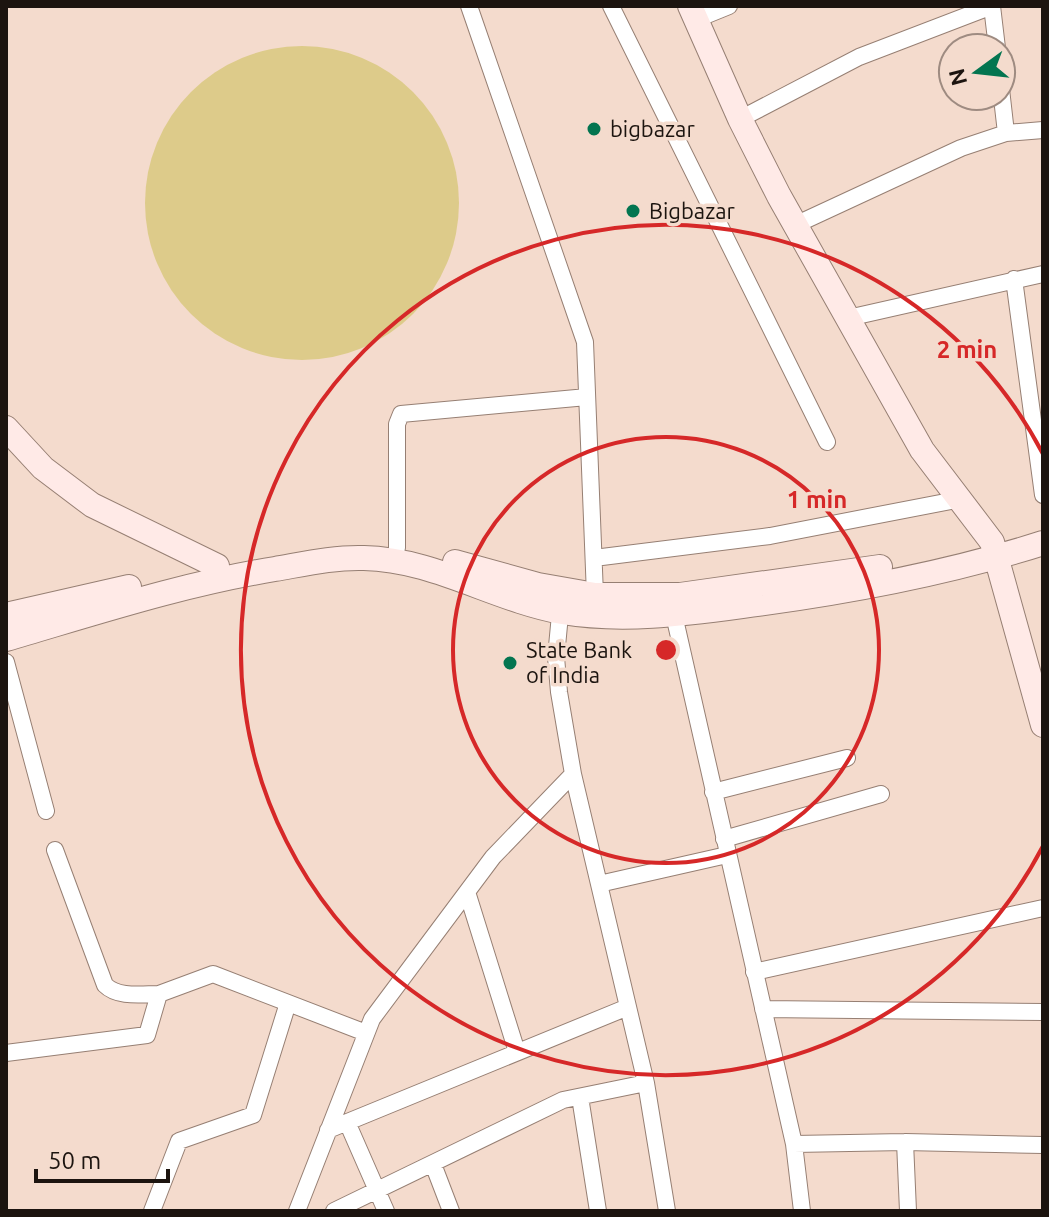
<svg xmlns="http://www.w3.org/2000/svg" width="1049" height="1217" font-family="Ubuntu,sans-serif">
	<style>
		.park { fill: #ddcb8a }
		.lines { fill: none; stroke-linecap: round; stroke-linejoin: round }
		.street-casing { stroke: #967f73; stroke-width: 18 }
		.secondary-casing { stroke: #967f73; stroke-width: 26 }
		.street { stroke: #fff; stroke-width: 16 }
		.secondary { stroke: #ffeae7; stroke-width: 24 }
		.ring { fill: none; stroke: #d62828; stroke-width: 4 }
		.poi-dot { fill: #037550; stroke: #f4dbcd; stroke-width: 3 }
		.labels { text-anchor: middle; stroke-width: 7; stroke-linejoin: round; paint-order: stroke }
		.poi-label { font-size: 22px; fill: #1c140f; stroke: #f4dbcd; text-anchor: start }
		.centre { fill: #d62828; stroke: #f4dbcd; stroke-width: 4 }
		.ring-label { font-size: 24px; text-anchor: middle; font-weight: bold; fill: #d62828; stroke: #f4dbcd; stroke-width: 7; stroke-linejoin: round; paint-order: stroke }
	</style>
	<rect width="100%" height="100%" fill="#f4dbcd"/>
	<path class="park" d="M145 203a157 157 0 1 1 314 0a157 157 0 1 1-314 0Z"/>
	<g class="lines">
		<defs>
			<path id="street" d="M 469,6 L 585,342 L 595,595
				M 611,6 L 827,442
				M 697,19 L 729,6
				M 1001,89 L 1006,133
				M 740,119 L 859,57 L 992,6 L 997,48
				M 795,225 L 961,148 L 1006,133 L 1043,130
				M 1014,279 L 1043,495
				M 848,318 L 1043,274
				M 397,548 L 397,424 L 401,414 L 587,397
				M 594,558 L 770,536 L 961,499
				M 561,604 L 556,657 L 559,692 L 573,774 L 646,1083 L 667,1211
				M 674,615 L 794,1144 L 905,1142 L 1043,1145
				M 6,662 L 46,811
				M 713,792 L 847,758
				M 724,839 L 881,794
				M 55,850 L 105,985 C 118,998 142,994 159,994
				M 599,884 L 727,855
				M 467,892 L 517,1052
				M 754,972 L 1043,908
				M 763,1009 L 1043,1012
				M 6,1053 L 147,1035 L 159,994 L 213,974 L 366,1033
				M 580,1097 L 598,1211
				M 347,1122 L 386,1211
				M 328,1130 L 628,1007
				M 905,1142 L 908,1211
				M 794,1144 L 802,1211
				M 433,1164 L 451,1211
				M 152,1211 L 179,1141 L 253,1115 L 288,1003
				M 297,1211 L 372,1019 L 493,857 L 573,774
				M 334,1211 L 563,1100 L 646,1083"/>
			<path id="secondary" d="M 690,6 L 740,119 L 779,196 L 922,450 L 992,542 L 1043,725
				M 6,428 L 43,468 L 92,505 L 217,566
				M 455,562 L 538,585 L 595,595 L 680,595 L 880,567
				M 6,615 L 129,587
				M 6,639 C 95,613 183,584 275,569 C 304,564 334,557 364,558 C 433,559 495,600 562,612 C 622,622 682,614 742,606 C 843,593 946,574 1043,543"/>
		</defs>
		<use href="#street" class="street-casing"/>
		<use href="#secondary" class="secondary-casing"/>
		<use href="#street" class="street"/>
		<use href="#secondary" class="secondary"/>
	</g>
	<g class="ring">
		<circle cx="666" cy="650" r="213"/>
		<path d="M1043 846A425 425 0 1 1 1043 454"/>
	</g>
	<g class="poi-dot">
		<circle cx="594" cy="129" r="8"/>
		<circle cx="633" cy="211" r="8"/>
		<circle cx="510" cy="663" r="8"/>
	</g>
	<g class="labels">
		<g class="poi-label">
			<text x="610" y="137">bigbazar</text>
			<text x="649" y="219">Bigbazar</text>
			<text x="526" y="658">State Bank<tspan x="526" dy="25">of India</tspan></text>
		</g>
	</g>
	<circle cx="666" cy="650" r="12" class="centre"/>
	<g class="ring-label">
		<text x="967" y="358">2 min</text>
		<text x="817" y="508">1 min</text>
	</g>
	<rect width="1049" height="1217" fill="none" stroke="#1c140f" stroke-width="16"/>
	<g transform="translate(977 72) rotate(255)"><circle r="38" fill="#f4dbcd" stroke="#9e8b81" stroke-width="2"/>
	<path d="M0-6L14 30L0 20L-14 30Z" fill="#037550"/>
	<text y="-12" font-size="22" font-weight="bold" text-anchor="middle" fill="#1c140f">N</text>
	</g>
	<path d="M36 1169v12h132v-12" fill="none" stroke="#1c140f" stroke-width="4"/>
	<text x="48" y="1169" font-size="24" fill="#1c140f" stroke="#f4dbcd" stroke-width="6" paint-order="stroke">50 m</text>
</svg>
